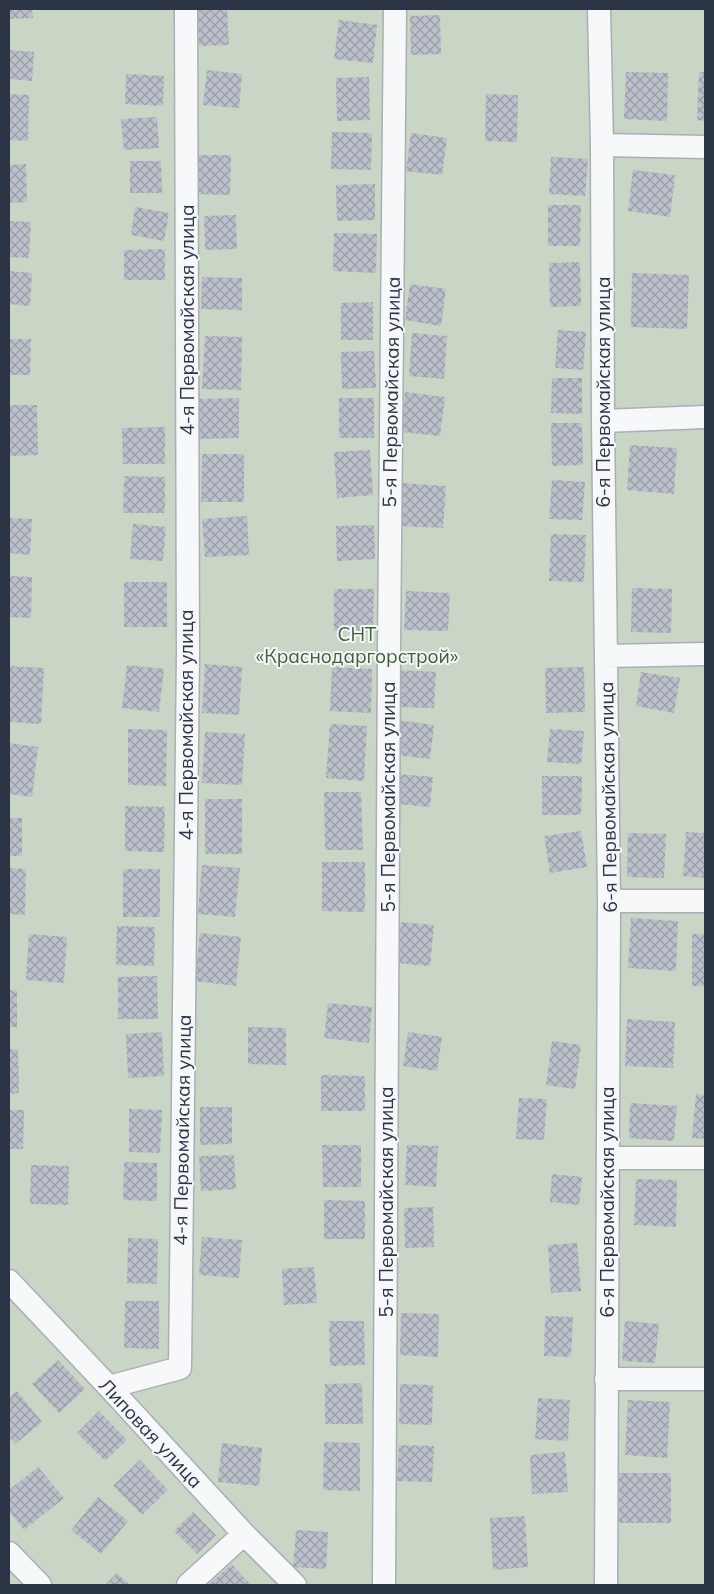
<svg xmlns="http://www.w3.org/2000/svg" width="714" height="1594" font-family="Mulish,sans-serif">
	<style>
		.green { fill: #c9d6c5 }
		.building { fill: url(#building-cross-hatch) }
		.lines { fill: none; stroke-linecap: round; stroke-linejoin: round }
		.minor-casing { stroke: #a9aeb7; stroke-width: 25 }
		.minor { stroke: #f7f8fa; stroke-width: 22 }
		.labels { text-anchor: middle; stroke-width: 4; stroke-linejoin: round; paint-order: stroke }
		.street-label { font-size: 19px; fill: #2b3445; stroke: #f4f6f9 }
		.park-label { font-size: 19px; fill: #3f6138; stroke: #f4f6f9 }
	</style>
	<defs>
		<pattern id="building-cross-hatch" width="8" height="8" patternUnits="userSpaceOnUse" patternTransform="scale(1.25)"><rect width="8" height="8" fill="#bbc0ca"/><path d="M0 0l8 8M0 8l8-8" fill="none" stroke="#989da6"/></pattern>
	</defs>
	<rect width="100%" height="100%" fill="#e4e7ec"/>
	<path class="green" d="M 9,9 L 705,9 L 705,1585 L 9,1585 Z"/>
	<path class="building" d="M 9,9 L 32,9 L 33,18 L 9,19 Z
		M 198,9 L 227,9 L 229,45 L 199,46 Z
		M 440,15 L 441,54 L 411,55 L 410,16 Z
		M 339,20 L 377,25 L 373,63 L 334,59 Z
		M 9,50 L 34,52 L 32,81 L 9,79 Z
		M 207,70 L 242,74 L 239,108 L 203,105 Z
		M 626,72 L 668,73 L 667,121 L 624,119 Z
		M 699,72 L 705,72 L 705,121 L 697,120 Z
		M 126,74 L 164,76 L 163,106 L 125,104 Z
		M 369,77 L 370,120 L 337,121 L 336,78 Z
		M 9,94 L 29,95 L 28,141 L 9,140 Z
		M 486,94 L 518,95 L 517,142 L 485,141 Z
		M 157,117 L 159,148 L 124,150 L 121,119 Z
		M 332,132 L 372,133 L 371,170 L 331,169 Z
		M 411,133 L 447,138 L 442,175 L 406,171 Z
		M 192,155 L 231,155 L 230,195 L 191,194 Z
		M 551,157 L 588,159 L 585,196 L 549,194 Z
		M 130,161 L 161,161 L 162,193 L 130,193 Z
		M 26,164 L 27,202 L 9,203 L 9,165 Z
		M 633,170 L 675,175 L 670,217 L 628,211 Z
		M 375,184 L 375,220 L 337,221 L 336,185 Z
		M 548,205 L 581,205 L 580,246 L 548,246 Z
		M 135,207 L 169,213 L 164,241 L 131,235 Z
		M 236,215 L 237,249 L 205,250 L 204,216 Z
		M 9,221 L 31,222 L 29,258 L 9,257 Z
		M 334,233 L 377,234 L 376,273 L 333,271 Z
		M 165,249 L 165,280 L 124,280 L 124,250 Z
		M 580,262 L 581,306 L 550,307 L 549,263 Z
		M 9,271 L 32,273 L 30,306 L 9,304 Z
		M 632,273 L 689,275 L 687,329 L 631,327 Z
		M 202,277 L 242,278 L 242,310 L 201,309 Z
		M 410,284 L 446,289 L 441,326 L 405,320 Z
		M 373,302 L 373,340 L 341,340 L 341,303 Z
		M 558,330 L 586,332 L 583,370 L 555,368 Z
		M 412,333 L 447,336 L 444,379 L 409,376 Z
		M 205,336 L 242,337 L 241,390 L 202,389 Z
		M 9,339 L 31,339 L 30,375 L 9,375 Z
		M 374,351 L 376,388 L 342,389 L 341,352 Z
		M 552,378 L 582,378 L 582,414 L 551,413 Z
		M 405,392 L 445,397 L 440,436 L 401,432 Z
		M 239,398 L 239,438 L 198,439 L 198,399 Z
		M 339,398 L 374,398 L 374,438 L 339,438 Z
		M 9,405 L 37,405 L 38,455 L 9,456 Z
		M 551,423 L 582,423 L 583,465 L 552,466 Z
		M 165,427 L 165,464 L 123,464 L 122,428 Z
		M 630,445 L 677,448 L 674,494 L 627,490 Z
		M 370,450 L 373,495 L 337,498 L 334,452 Z
		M 202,454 L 244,454 L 244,502 L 201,502 Z
		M 124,476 L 165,477 L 165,513 L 123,513 Z
		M 552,480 L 585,482 L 582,520 L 549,519 Z
		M 401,483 L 446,486 L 443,528 L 399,526 Z
		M 247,516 L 249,555 L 205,557 L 202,519 Z
		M 9,518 L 32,519 L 30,555 L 9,553 Z
		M 133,524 L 166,527 L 163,561 L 130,559 Z
		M 374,525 L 375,559 L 337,561 L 336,526 Z
		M 551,534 L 586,535 L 584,582 L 549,581 Z
		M 9,576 L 32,577 L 31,618 L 9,617 Z
		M 124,582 L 167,582 L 167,627 L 124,627 Z
		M 632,588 L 672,589 L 671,633 L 631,632 Z
		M 334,589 L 374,589 L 373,632 L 334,631 Z
		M 406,591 L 450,593 L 448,631 L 404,630 Z
		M 205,664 L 242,667 L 239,715 L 202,713 Z
		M 127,665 L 164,669 L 159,712 L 122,708 Z
		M 9,666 L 44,668 L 41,724 L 9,722 Z
		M 332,667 L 372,669 L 371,713 L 330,711 Z
		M 584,667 L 585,712 L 546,713 L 545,668 Z
		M 399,670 L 436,672 L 434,708 L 397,707 Z
		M 641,672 L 680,678 L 674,713 L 636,706 Z
		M 397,720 L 434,725 L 430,759 L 393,755 Z
		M 330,724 L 367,726 L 364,781 L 326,778 Z
		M 128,729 L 167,730 L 166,786 L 128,785 Z
		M 550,729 L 584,731 L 581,764 L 547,762 Z
		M 205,732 L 245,734 L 242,785 L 202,783 Z
		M 9,743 L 38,747 L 32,797 L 9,794 Z
		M 399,774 L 433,777 L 430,807 L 397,804 Z
		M 542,776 L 582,776 L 581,815 L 542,815 Z
		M 324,792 L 361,792 L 363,850 L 325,850 Z
		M 205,799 L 242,799 L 242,854 L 205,854 Z
		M 125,806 L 165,807 L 164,852 L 125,851 Z
		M 9,818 L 22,818 L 22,856 L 9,856 Z
		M 581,831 L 587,867 L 550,873 L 544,836 Z
		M 686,832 L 705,833 L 705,878 L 683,876 Z
		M 628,833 L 666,834 L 664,878 L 627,877 Z
		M 322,862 L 365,862 L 365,912 L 322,911 Z
		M 202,865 L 240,868 L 235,917 L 198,914 Z
		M 9,868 L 26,869 L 25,915 L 9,914 Z
		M 123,869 L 160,869 L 160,917 L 123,917 Z
		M 631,918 L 678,921 L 676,971 L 628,968 Z
		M 401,922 L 434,925 L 430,966 L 397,963 Z
		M 117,926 L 155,927 L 154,966 L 116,965 Z
		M 200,933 L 241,937 L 236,986 L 195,981 Z
		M 29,934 L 67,937 L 64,983 L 26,980 Z
		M 692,934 L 705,934 L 705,986 L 692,986 Z
		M 157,976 L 158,1019 L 118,1019 L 118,977 Z
		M 9,990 L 17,990 L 17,1027 L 9,1027 Z
		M 328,1003 L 372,1007 L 369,1043 L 324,1038 Z
		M 627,1019 L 675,1022 L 673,1068 L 625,1066 Z
		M 248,1027 L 286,1028 L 286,1065 L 248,1064 Z
		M 162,1032 L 164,1076 L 128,1078 L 126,1034 Z
		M 408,1032 L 442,1037 L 437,1071 L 403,1066 Z
		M 552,1041 L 581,1045 L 575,1089 L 546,1085 Z
		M 9,1049 L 18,1049 L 19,1093 L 9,1094 Z
		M 321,1075 L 365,1076 L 365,1111 L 321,1111 Z
		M 696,1094 L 705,1095 L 705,1139 L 692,1138 Z
		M 519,1098 L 547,1099 L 544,1140 L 516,1139 Z
		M 630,1103 L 677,1106 L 674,1141 L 629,1138 Z
		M 200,1107 L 232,1107 L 232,1144 L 200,1145 Z
		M 129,1109 L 162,1110 L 160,1153 L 129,1152 Z
		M 9,1110 L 24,1110 L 23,1149 L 9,1149 Z
		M 322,1145 L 361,1145 L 361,1187 L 323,1187 Z
		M 407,1145 L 438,1146 L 436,1187 L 405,1185 Z
		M 234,1155 L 236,1189 L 201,1191 L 199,1156 Z
		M 124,1162 L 157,1163 L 157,1201 L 123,1200 Z
		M 31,1165 L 69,1166 L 68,1205 L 30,1204 Z
		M 552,1174 L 582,1177 L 579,1205 L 550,1202 Z
		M 636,1179 L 677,1180 L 676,1227 L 634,1225 Z
		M 324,1200 L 365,1201 L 365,1239 L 324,1239 Z
		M 433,1207 L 434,1247 L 405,1248 L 404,1208 Z
		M 202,1237 L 242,1240 L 239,1278 L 199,1275 Z
		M 128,1238 L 158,1239 L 157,1284 L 127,1283 Z
		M 577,1243 L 581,1291 L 551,1293 L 548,1245 Z
		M 314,1267 L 317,1303 L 284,1305 L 282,1269 Z
		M 125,1301 L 159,1301 L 159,1349 L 124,1348 Z
		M 401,1313 L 439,1314 L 438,1357 L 400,1355 Z
		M 545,1316 L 573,1317 L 571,1357 L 544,1356 Z
		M 329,1321 L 364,1321 L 365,1365 L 330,1366 Z
		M 625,1321 L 659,1324 L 655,1363 L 622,1361 Z
		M 58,1360 L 85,1389 L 59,1413 L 32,1384 Z
		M 362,1383 L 363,1424 L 325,1424 L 325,1384 Z
		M 400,1384 L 433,1385 L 432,1425 L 399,1424 Z
		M 17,1391 L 42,1422 L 15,1444 L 9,1437 L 9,1397 Z
		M 538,1398 L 570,1400 L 568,1441 L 535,1439 Z
		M 628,1400 L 670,1402 L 667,1458 L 625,1455 Z
		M 99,1411 L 127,1440 L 105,1461 L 77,1433 Z
		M 324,1442 L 360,1443 L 360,1491 L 323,1490 Z
		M 222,1443 L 262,1448 L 259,1486 L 218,1482 Z
		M 399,1445 L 434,1446 L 432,1482 L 397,1481 Z
		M 565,1452 L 568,1492 L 532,1494 L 530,1455 Z
		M 140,1460 L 168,1490 L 142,1515 L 113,1486 Z
		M 38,1467 L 64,1498 L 24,1530 L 9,1511 L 9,1490 Z
		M 619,1473 L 671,1473 L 671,1523 L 619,1523 Z
		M 98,1497 L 128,1521 L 101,1554 L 71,1530 Z
		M 193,1512 L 216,1535 L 197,1554 L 174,1531 Z
		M 525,1516 L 528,1567 L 493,1570 L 490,1518 Z
		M 296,1530 L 328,1532 L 326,1569 L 293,1567 Z
		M 232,1564 L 251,1585 L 208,1585 Z
		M 117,1573 L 130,1585 L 105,1585 Z"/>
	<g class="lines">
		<defs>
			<path id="minor" d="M 599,9 L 602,145 L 603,421 L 609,901 L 606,1585
				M 602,145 L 705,147
				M 603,421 L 705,417
				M 606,656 L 705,654
				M 609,901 L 705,901
				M 608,1158 L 705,1158
				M 9,1281 L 109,1387 L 244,1534 L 295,1585
				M 606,1379 L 705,1379
				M 109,1387 L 180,1368 L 188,652 L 186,9
				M 9,1553 L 40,1585
				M 188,1585 L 244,1534
				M 384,1585 L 389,648 L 395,9"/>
		</defs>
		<use href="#minor" class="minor-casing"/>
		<use href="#minor" class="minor"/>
	</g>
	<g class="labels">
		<g class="street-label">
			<text transform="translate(187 320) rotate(-90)" y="7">4-я Первомайская улица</text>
			<text transform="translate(391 392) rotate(-89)" y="7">5-я Первомайская улица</text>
			<text transform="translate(603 392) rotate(-90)" y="7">6-я Первомайская улица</text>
			<text transform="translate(186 725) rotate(-90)" y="7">4-я Первомайская улица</text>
			<text transform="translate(388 797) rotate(-90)" y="7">5-я Первомайская улица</text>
			<text transform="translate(608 797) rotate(-91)" y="7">6-я Первомайская улица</text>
			<text transform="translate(182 1130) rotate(-89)" y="7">4-я Первомайская улица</text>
			<text transform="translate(386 1202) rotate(-90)" y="7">5-я Первомайская улица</text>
			<text transform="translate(607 1202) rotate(-90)" y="7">6-я Первомайская улица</text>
			<text transform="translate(151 1433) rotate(47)" y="7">Липовая улица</text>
		</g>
		<g class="park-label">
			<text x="357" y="641">СНТ<tspan x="357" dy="22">«Краснодаргорстрой»</tspan></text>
		</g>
	</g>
	<rect width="714" height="1594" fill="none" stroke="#2b3445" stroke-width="20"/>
</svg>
